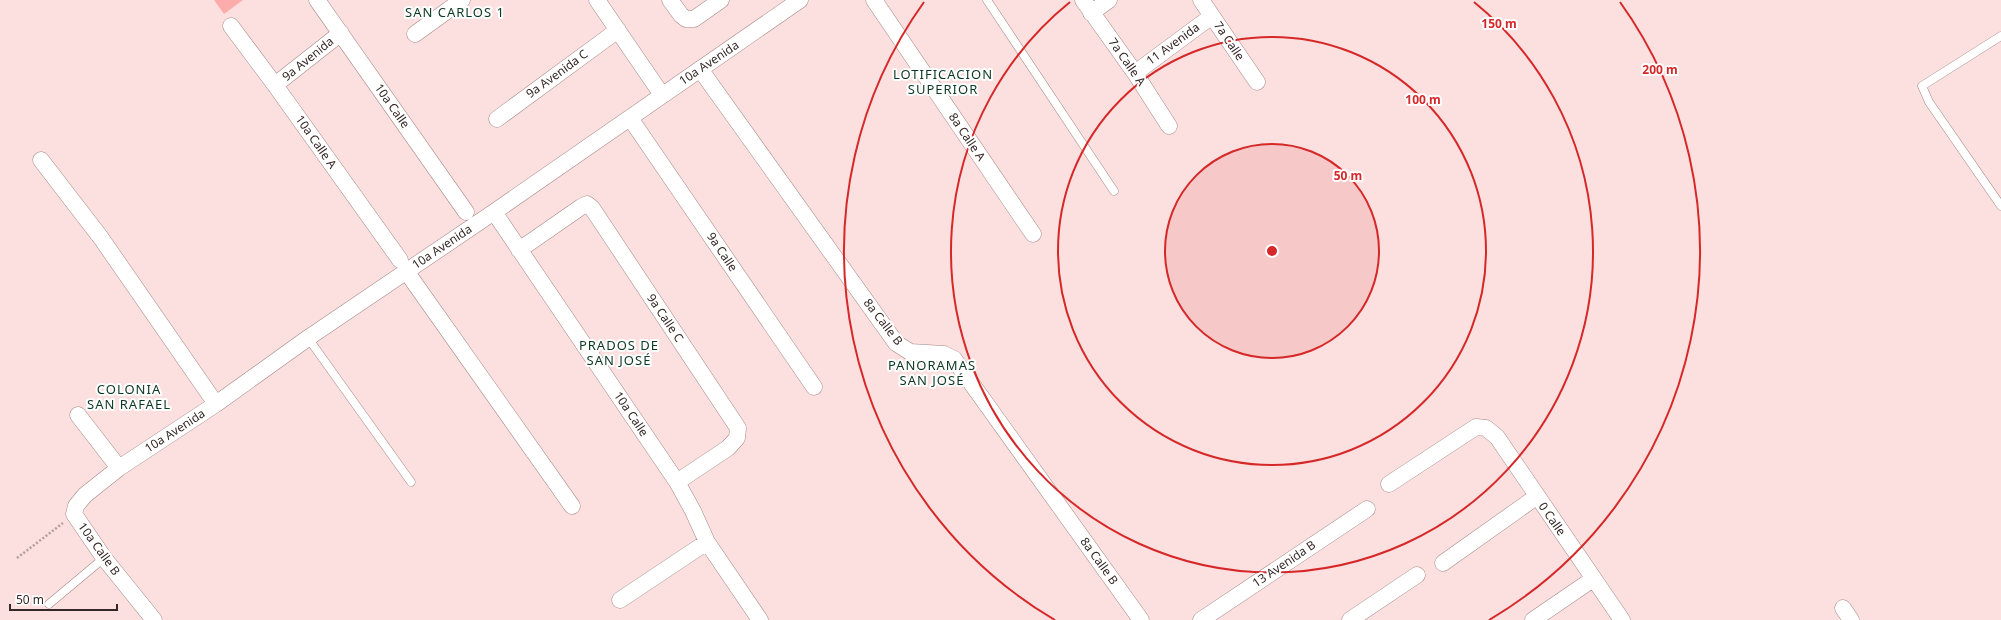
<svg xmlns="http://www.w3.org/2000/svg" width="2001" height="620" font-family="'Noto Sans',sans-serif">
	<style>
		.green { fill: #fbacab }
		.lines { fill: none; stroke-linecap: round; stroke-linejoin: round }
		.service-casing { stroke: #a58785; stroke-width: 9 }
		.minor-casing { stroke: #a58785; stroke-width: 17 }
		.path { stroke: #b39d9c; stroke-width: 2.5; stroke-dasharray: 2 2; stroke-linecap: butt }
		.service { stroke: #fff; stroke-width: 8 }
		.minor { stroke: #fff; stroke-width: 16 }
		.ring { fill: none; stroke: #d62828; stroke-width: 2 }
		.labels { text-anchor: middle; stroke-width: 4; stroke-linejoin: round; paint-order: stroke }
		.street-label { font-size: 12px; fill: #342827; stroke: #fff }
		.neighbourhood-label { font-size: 13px; letter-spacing: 1px; fill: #0b3824; stroke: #fff }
		.centre { fill: #d62828; stroke: #fff; stroke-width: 2 }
		.ring-label { font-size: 12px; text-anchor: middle; font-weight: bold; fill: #d62828; stroke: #fff; stroke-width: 4; stroke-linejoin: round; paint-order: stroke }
	</style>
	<rect width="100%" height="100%" fill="#fbe0df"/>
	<path class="green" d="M 214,0 L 243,0 L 224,14 Z"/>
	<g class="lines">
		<defs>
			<path id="service" d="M 987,0 L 1114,191
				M 2001,36 L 1922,86 L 1929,102 L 2001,206
				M 308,338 L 411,482
				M 49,604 L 104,558"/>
			<path id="minor" d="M 317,0 L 466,212
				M 597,0 L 662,95
				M 670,0 L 681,15 L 686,19 L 694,19 L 721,0
				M 874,0 L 1033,234
				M 1083,0 L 1135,73 L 1169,126
				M 1201,0 L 1257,82
				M 1091,13 L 1109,0
				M 231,26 L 275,85 L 400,260
				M 415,34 L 462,0
				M 700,69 L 896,343 L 910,352 L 944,354 L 954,359 L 1141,620
				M 1135,73 L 1212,16
				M 275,85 L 341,33
				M 630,118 L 814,387
				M 497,119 L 618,30
				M 41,160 L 101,238 L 216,404
				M 494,212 L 677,482 L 693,511 L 707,542 L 760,620
				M 519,250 L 581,207 L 587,204 L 592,208 L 738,428 L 737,438 L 728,448 L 677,482
				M 406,271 L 572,506
				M 78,415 L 119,468
				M 1389,484 L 1476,427 L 1486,428 L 1497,437 L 1622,620
				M 1443,563 L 1536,497
				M 620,600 L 707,542
				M 1843,608 L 1851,620
				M 154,620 L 104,558 L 74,514 L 76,506 L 85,495 L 119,468 L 216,404 L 308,338 L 494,212 L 800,0
				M 1201,620 L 1367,509
				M 1350,620 L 1417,575
				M 1533,620 L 1593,579"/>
		</defs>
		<use href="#service" class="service-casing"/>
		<use href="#minor" class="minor-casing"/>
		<path class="path" d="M 17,558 L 63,523"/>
		<use href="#service" class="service"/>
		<use href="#minor" class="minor"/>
	</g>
	<circle cx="1272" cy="251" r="107" fill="#d62828" fill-opacity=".12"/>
	<g class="ring">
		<circle cx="1272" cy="251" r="107"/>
		<circle cx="1272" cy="251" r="214"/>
		<path d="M1474 2A321 321 0 1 1 1070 2"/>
		<path d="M1055 620A428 428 0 0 1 924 2M1620 2A428 428 0 0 1 1489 620"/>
	</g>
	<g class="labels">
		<g class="street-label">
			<text transform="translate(1229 41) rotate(56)" y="4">7a Calle</text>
			<text transform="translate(1173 44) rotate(-36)" y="4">11 Avenida</text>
			<text transform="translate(308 59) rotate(-39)" y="4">9a Avenida</text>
			<text transform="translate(1127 62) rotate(55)" y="4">7a Calle A</text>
			<text transform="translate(709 63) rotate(-34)" y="4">10a Avenida</text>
			<text transform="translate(557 74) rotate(-36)" y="4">9a Avenida C</text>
			<text transform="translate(392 106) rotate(55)" y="4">10a Calle</text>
			<text transform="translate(967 137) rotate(56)" y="4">8a Calle A</text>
			<text transform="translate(316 142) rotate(55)" y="4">10a Calle A</text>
			<text transform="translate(442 247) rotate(-34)" y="4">10a Avenida</text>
			<text transform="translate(722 252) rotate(56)" y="4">9a Calle</text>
			<text transform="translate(665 318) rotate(56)" y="4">9a Calle C</text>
			<text transform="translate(883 322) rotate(52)" y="4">8a Calle B</text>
			<text transform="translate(631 414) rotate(56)" y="4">10a Calle</text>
			<text transform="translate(175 431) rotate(-33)" y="4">10a Avenida</text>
			<text transform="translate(1552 519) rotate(55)" y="4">0 Calle</text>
			<text transform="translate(99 549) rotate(54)" y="4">10a Calle B</text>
			<text transform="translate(1099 561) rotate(54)" y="4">8a Calle B</text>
			<text transform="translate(1284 564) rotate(-34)" y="4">13 Avenida B</text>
		</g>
		<g class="neighbourhood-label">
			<text x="455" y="17">SAN CARLOS 1</text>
			<text x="943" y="79">LOTIFICACION<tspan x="943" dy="15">SUPERIOR</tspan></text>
			<text x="619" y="350">PRADOS DE<tspan x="619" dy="15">SAN JOSÉ</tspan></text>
			<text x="932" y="370">PANORAMAS<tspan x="932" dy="15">SAN JOSÉ</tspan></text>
			<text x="129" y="394">COLONIA<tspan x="129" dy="15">SAN RAFAEL</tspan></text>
		</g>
	</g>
	<circle cx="1272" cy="251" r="6" class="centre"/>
	<g class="ring-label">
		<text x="1499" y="28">150 m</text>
		<text x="1660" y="74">200 m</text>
		<text x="1423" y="104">100 m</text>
		<text x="1348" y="180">50 m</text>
	</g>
	<path d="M10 604v6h107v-6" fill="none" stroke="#342827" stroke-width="2"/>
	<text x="16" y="604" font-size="12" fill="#342827" stroke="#ffffff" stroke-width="3" paint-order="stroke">50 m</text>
</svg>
